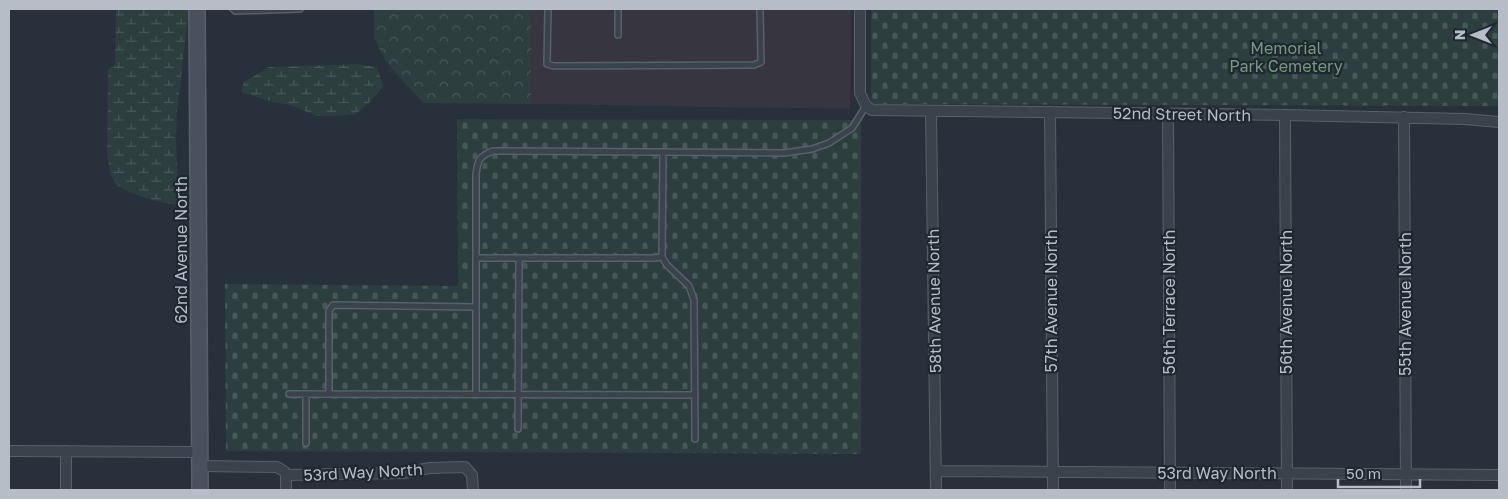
<svg xmlns="http://www.w3.org/2000/svg" width="1508" height="499" font-family="'Golos Text',sans-serif">
	<style>
		.medical { fill: #363540 }
		.forest { fill: url(#forest-crowns) }
		.wetland { fill: url(#wetland-marsh) }
		.cemetery { fill: url(#cemetery-stones) }
		.lines { fill: none; stroke-linecap: round; stroke-linejoin: round }
		.lane-casing { stroke: #58606a; stroke-width: 8 }
		.street-casing { stroke: #58606a; stroke-width: 12 }
		.secondary-casing { stroke: #58606a; stroke-width: 18 }
		.lane { stroke: #3a424c; stroke-width: 5 }
		.street { stroke: #3a424c; stroke-width: 10 }
		.secondary { stroke: #49515e; stroke-width: 15 }
		.labels { text-anchor: middle; stroke-width: 4.5; stroke-linejoin: round; paint-order: stroke }
		.park-label { font-size: 16px; fill: #779a7f; stroke: #1f2731 }
		.street-label { font-size: 16px; fill: #b6bdc7; stroke: #1f2731 }
	</style>
	<defs>
		<pattern id="forest-crowns" width="20" height="18" patternUnits="userSpaceOnUse" patternTransform="scale(1.25)"><rect width="20" height="18" fill="#2c3e3e"/><path d="M2 6a3 3 0 1 1 6 0M12 15a3 3 0 1 1 6 0" fill="none" stroke="#485858"/></pattern>
		<pattern id="wetland-marsh" width="20" height="14" patternUnits="userSpaceOnUse" patternTransform="scale(1.25)"><rect width="20" height="14" fill="#2c3e3e"/><path d="M1 5h8M5 5V1M11 12h8M15 12V8" fill="none" stroke="#485858"/></pattern>
		<pattern id="cemetery-stones" width="16" height="16" patternUnits="userSpaceOnUse" patternTransform="scale(1.25)"><rect width="16" height="16" fill="#2c3e3e"/><path d="M2 7V4a2 2 0 0 1 4 0v3zM10 15v-3a2 2 0 0 1 4 0v3z" fill="#485858"/></pattern>
	</defs>
	<rect width="100%" height="100%" fill="#27303b"/>
	<path class="medical" d="M 516,9 L 851,9 L 850,109 L 531,104 L 465,89 Z"/>
	<path class="forest" d="M 374,9 L 531,9 L 531,104 L 423,103 L 386,62 L 374,38 Z"/>
	<path class="wetland" d="M 116,9 L 189,9 L 177,112 L 176,142 L 179,205 C 165,204 124,194 115,183 C 110,176 109,164 107,156 L 108,69 L 115,64 Z
		M 357,64 L 377,67 L 383,86 L 371,101 L 356,114 L 335,116 L 317,116 L 290,105 L 273,102 L 241,92 L 244,82 L 269,67 Z"/>
	<path class="cemetery" d="M 871,9 L 1499,9 L 1499,106 L 871,104 Z
		M 457,119 L 861,120 L 861,454 L 226,451 L 225,284 L 458,286 Z"/>
	<g class="lines">
		<defs>
			<path id="lane" d="M 233,9 L 235,11 L 300,9
				M 548,9 L 547,64 L 554,66 L 754,65 L 761,62 L 760,9
				M 618,9 L 618,35
				M 663,152 L 662,257 L 667,265 L 689,286 L 694,300 L 695,439
				M 476,258 L 654,258 L 662,257
				M 289,394 L 695,395
				M 306,394 L 306,443
				M 329,394 L 329,311 L 333,305 L 476,307
				M 476,394 L 476,174 C 478,160 478,157 493,151 L 784,153 L 812,149 L 829,143 L 852,128 L 866,106
				M 518,429 L 519,258"/>
			<path id="street" d="M 860,9 L 860,93 L 866,106 L 872,110 L 1285,115 L 1465,119 L 1499,122
				M 931,111 L 936,490
				M 1050,112 L 1053,490
				M 1168,114 L 1170,490
				M 1285,115 L 1287,490
				M 1404,117 L 1406,490
				M 9,451 L 200,452
				M 66,451 L 66,490
				M 200,466 L 277,467 L 285,472 L 286,475
				M 936,471 L 1499,475
				M 286,475 L 403,473 L 430,468 L 465,467 L 472,475 L 473,490
				M 286,490 L 286,475"/>
			<path id="secondary" d="M 197,9 L 200,490"/>
		</defs>
		<use href="#lane" class="lane-casing"/>
		<use href="#street" class="street-casing"/>
		<use href="#secondary" class="secondary-casing"/>
		<use href="#lane" class="lane"/>
		<use href="#street" class="street"/>
		<use href="#secondary" class="secondary"/>
	</g>
	<g class="labels">
		<g class="park-label">
			<text x="1286" y="54">Memorial<tspan x="1286" dy="18">Park Cemetery</tspan></text>
		</g>
		<g class="street-label">
			<text transform="translate(1182 114) rotate(1)" y="6">52nd Street North</text>
			<text transform="translate(181 250) rotate(-90)" y="6">62nd Avenue North</text>
			<text transform="translate(934 301) rotate(-91)" y="6">58th Avenue North</text>
			<text transform="translate(1051 301) rotate(-90)" y="6">57th Avenue North</text>
			<text transform="translate(1169 302) rotate(-90)" y="6">56th Terrace North</text>
			<text transform="translate(1286 302) rotate(-90)" y="6">56th Avenue North</text>
			<text transform="translate(1405 304) rotate(-90)" y="6">55th Avenue North</text>
			<text transform="translate(363 472) rotate(-3)" y="6">53rd Way North</text>
			<text x="1217" y="479">53rd Way North</text>
		</g>
	</g>
	<rect width="1508" height="499" fill="none" stroke="#b6bdc7" stroke-width="20"/>
	<g transform="translate(1473 35) rotate(270)" stroke="#1f2731" stroke-width="4" paint-order="stroke">
	<path d="M0-4L9 19L0 12L-9 19Z" fill="#b6bdc7"/>
	<text y="-8" font-size="14" font-weight="bold" text-anchor="middle" fill="#b6bdc7">N</text>
	</g>
	<path d="M1338 479v8h82v-8" fill="none" stroke="#b6bdc7" stroke-width="2.5"/>
	<text x="1346" y="479" font-size="15" fill="#b6bdc7" stroke="#1f2731" stroke-width="4" paint-order="stroke">50 m</text>
</svg>
